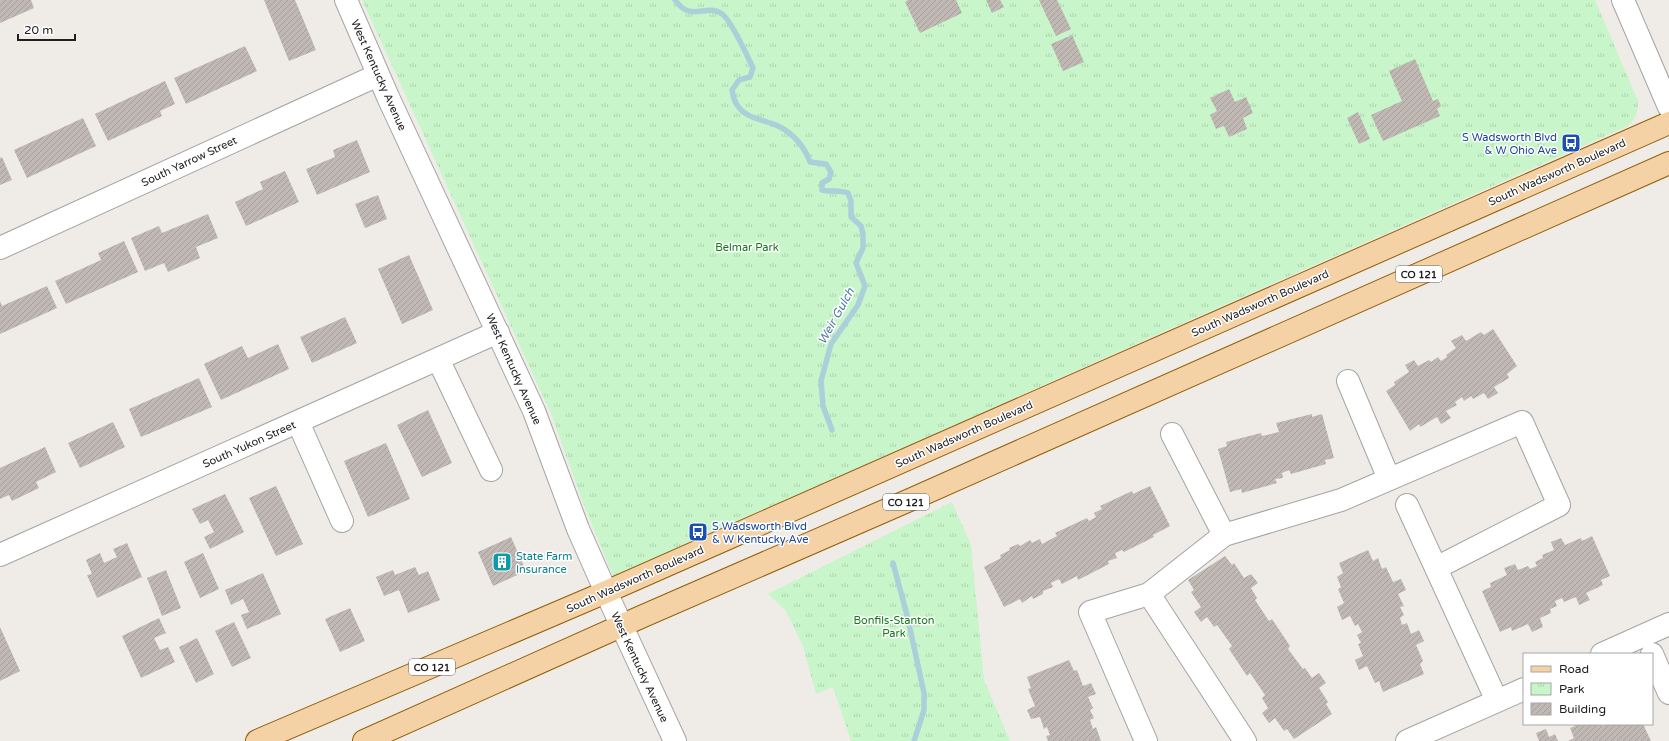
<svg xmlns="http://www.w3.org/2000/svg" width="1669" height="741" font-family="'Varela Round',sans-serif">
	<style>
		.park { fill: url(#park-tufts) }
		.lines { fill: none; stroke-linecap: round; stroke-linejoin: round }
		.stream { stroke: #abd0da; stroke-width: 5.5 }
		.building { fill: url(#building-hatch) }
		.minor-casing { stroke: #a4a4a4; stroke-width: 24 }
		.major-casing { stroke: #90600b; stroke-width: 24 }
		.minor { stroke: #fff; stroke-width: 22 }
		.major { stroke: #f5d1a6; stroke-width: 22 }
		.labels { text-anchor: middle; stroke-width: 3; stroke-linejoin: round; paint-order: stroke }
		.shield { fill: #fff; stroke: #636363; stroke-width: 1 }
		.shield-label { font-size: 10px; font-weight: bold; fill: #202020 }
		.street-label { font-size: 11px; fill: #202020; stroke: #fff }
		.transit-label { font-size: 11px; fill: #164399; stroke: #fff; text-anchor: end }
		.park-label { font-size: 11px; fill: #14771a; stroke: #fff }
		.culture-label { font-size: 11px; fill: #0d838f; stroke: #fff; text-anchor: start }
		.water-label { font-size: 12px; font-style: italic; fill: #507aa1; stroke: #fff }
	</style>
	<defs>
		<pattern id="park-tufts" width="24" height="20" patternUnits="userSpaceOnUse"><rect width="24" height="20" fill="#c8f6ca"/><path d="M3 7l-1-3M5 7V3M7 7l1-3M15 17l-1-3M17 17v-4M19 17l1-3" fill="none" stroke="#acd3ad"/></pattern>
		<pattern id="building-hatch" width="6" height="6" patternUnits="userSpaceOnUse"><rect width="6" height="6" fill="#c0b8b3"/><path d="M-1 1l2-2M0 6l6-6M5 7l2-2" fill="none" stroke="#a59e9a"/></pattern>
	</defs>
	<rect width="100%" height="100%" fill="#efece7"/>
	<path class="park" d="M 362,0 L 1595,0 L 1638,101 C 1638,112 1636,118 1628,126 L 613,576 L 583,503 L 552,416 Z
		M 952,502 L 971,545 L 984,680 L 1010,741 L 851,741 L 833,687 L 816,694 L 803,646 L 786,611 L 768,594 Z"/>
	<g class="lines">
		<path class="stream" d="M 675,0 C 692,24 706,2 722,14 C 730,19 748,57 753,68 L 750,77 L 739,80 L 732,90 C 733,95 734,101 737,105 C 747,120 765,119 780,127 C 794,134 805,148 810,162 L 826,164 L 831,172 L 829,179 L 822,183 L 822,190 C 831,192 839,190 848,193 L 851,201 L 851,217 L 861,226 L 863,234 L 863,248 L 856,263 L 865,286 L 858,305 L 831,344 L 821,381 L 823,406 L 832,430
			M 893,563 L 907,615 L 924,693 L 924,710 L 914,741"/>
	</g>
	<path class="building" d="M 0,0 L 31,0 L 34,8 L 0,23 Z
		M 264,0 L 295,0 L 316,50 L 289,61 Z
		M 908,0 L 956,0 L 962,13 L 920,33 L 905,2 Z
		M 986,0 L 1000,0 L 1004,7 L 992,13 Z
		M 1039,0 L 1057,0 L 1071,29 L 1056,36 Z
		M 1072,35 L 1084,62 L 1063,71 L 1051,44 Z
		M 245,46 L 257,71 L 186,104 L 174,78 Z
		M 1415,59 L 1433,101 L 1438,99 L 1441,106 L 1437,109 L 1440,116 L 1383,141 L 1371,115 L 1402,101 L 1389,71 Z
		M 165,81 L 175,104 L 160,111 L 162,116 L 108,141 L 95,114 Z
		M 1229,89 L 1235,102 L 1246,97 L 1253,113 L 1243,118 L 1247,129 L 1229,137 L 1224,126 L 1216,129 L 1210,115 L 1217,111 L 1210,98 Z
		M 1358,112 L 1370,139 L 1359,144 L 1347,118 Z
		M 83,118 L 96,146 L 27,178 L 14,150 Z
		M 357,140 L 370,172 L 317,195 L 306,169 L 335,157 L 333,150 Z
		M 2,157 L 12,180 L 0,185 L 0,158 Z
		M 285,171 L 299,202 L 246,226 L 235,202 L 263,189 L 260,182 Z
		M 378,195 L 387,219 L 365,228 L 355,204 Z
		M 208,214 L 218,238 L 196,247 L 200,258 L 168,272 L 164,263 L 145,271 L 131,238 L 159,226 L 162,233 Z
		M 124,241 L 138,272 L 66,304 L 55,281 L 101,260 L 98,253 Z
		M 409,255 L 433,310 L 402,324 L 378,269 Z
		M 47,286 L 57,308 L 0,334 L 0,301 L 2,306 Z
		M 345,317 L 357,343 L 312,363 L 300,337 Z
		M 1493,329 L 1517,366 L 1507,374 L 1509,378 L 1494,387 L 1498,393 L 1488,399 L 1484,393 L 1473,399 L 1471,396 L 1464,401 L 1462,397 L 1455,402 L 1457,405 L 1446,411 L 1451,418 L 1441,424 L 1437,417 L 1420,427 L 1419,424 L 1410,431 L 1386,391 L 1395,385 L 1394,382 L 1409,372 L 1405,365 L 1414,360 L 1418,366 L 1429,360 L 1431,362 L 1438,357 L 1441,361 L 1447,357 L 1446,355 L 1456,348 L 1451,341 L 1462,335 L 1466,341 L 1481,332 L 1484,335 Z
		M 278,344 L 289,369 L 221,400 L 204,364 L 242,346 L 248,358 Z
		M 199,378 L 212,407 L 141,437 L 129,409 Z
		M 428,410 L 452,463 L 422,477 L 397,425 Z
		M 1312,414 L 1312,417 L 1322,414 L 1334,458 L 1325,460 L 1326,464 L 1291,474 L 1289,470 L 1282,473 L 1283,478 L 1275,479 L 1277,483 L 1242,493 L 1241,489 L 1230,492 L 1218,449 L 1227,446 L 1226,442 L 1261,433 L 1262,436 L 1279,432 L 1276,423 Z
		M 113,422 L 125,447 L 80,468 L 68,443 Z
		M 386,443 L 410,499 L 368,517 L 344,461 Z
		M 45,447 L 56,472 L 36,482 L 39,488 L 12,501 L 9,495 L 0,499 L 0,468 Z
		M 276,486 L 303,544 L 276,556 L 249,498 Z
		M 1150,486 L 1170,526 L 1153,535 L 1154,537 L 1124,552 L 1122,550 L 1115,553 L 1117,558 L 1108,561 L 1109,564 L 1078,580 L 1077,576 L 1062,584 L 1059,579 L 1051,583 L 1053,587 L 1043,591 L 1043,594 L 1033,599 L 1032,596 L 1022,603 L 1020,599 L 1004,607 L 984,567 L 1001,558 L 1000,555 L 1010,550 L 1009,548 L 1018,544 L 1020,546 L 1030,540 L 1032,543 L 1040,539 L 1042,544 L 1057,536 L 1055,533 L 1087,518 L 1089,521 L 1096,517 L 1094,513 L 1102,509 L 1100,506 L 1132,491 L 1133,494 Z
		M 225,494 L 244,532 L 210,549 L 204,537 L 214,532 L 208,520 L 200,524 L 192,509 Z
		M 1592,536 L 1610,576 L 1601,580 L 1603,585 L 1586,593 L 1590,600 L 1579,605 L 1576,597 L 1564,602 L 1562,598 L 1555,601 L 1557,606 L 1550,609 L 1551,613 L 1540,618 L 1543,627 L 1532,632 L 1528,624 L 1512,631 L 1511,627 L 1500,632 L 1482,591 L 1491,587 L 1490,583 L 1507,575 L 1504,568 L 1515,564 L 1518,570 L 1528,566 L 1530,569 L 1537,566 L 1535,562 L 1543,558 L 1542,555 L 1554,550 L 1551,542 L 1561,538 L 1565,545 L 1581,538 L 1582,541 Z
		M 511,537 L 526,571 L 493,586 L 478,552 Z
		M 127,543 L 142,577 L 97,598 L 87,575 L 92,574 L 86,560 L 100,553 L 104,563 L 117,557 L 113,549 Z
		M 1368,550 L 1373,561 L 1378,558 L 1382,569 L 1386,567 L 1393,582 L 1401,579 L 1406,590 L 1398,594 L 1404,606 L 1400,607 L 1404,615 L 1400,618 L 1402,625 L 1407,623 L 1411,634 L 1419,630 L 1424,641 L 1416,645 L 1423,661 L 1420,664 L 1424,674 L 1383,692 L 1379,681 L 1375,683 L 1367,666 L 1359,670 L 1355,660 L 1363,656 L 1358,644 L 1361,643 L 1357,635 L 1362,632 L 1358,624 L 1355,626 L 1350,616 L 1342,620 L 1337,607 L 1344,603 L 1338,589 L 1341,587 L 1337,577 L 1343,573 L 1339,563 Z
		M 203,553 L 219,589 L 200,598 L 184,562 Z
		M 1225,556 L 1232,565 L 1234,563 L 1244,578 L 1251,574 L 1258,583 L 1251,588 L 1257,598 L 1255,600 L 1269,621 L 1272,619 L 1290,646 L 1288,649 L 1303,669 L 1305,668 L 1312,678 L 1319,673 L 1326,683 L 1319,688 L 1328,702 L 1326,704 L 1332,714 L 1294,739 L 1287,729 L 1284,731 L 1275,718 L 1269,723 L 1262,713 L 1268,708 L 1262,698 L 1265,695 L 1250,673 L 1247,676 L 1229,649 L 1232,646 L 1217,625 L 1214,627 L 1207,617 L 1201,622 L 1194,612 L 1201,607 L 1191,592 L 1194,590 L 1188,580 Z
		M 415,567 L 419,575 L 428,571 L 440,600 L 408,613 L 399,590 L 384,596 L 376,577 L 393,570 L 395,575 Z
		M 166,570 L 181,608 L 162,616 L 147,578 Z
		M 263,573 L 281,614 L 247,629 L 241,615 L 249,612 L 243,599 L 231,605 L 225,590 Z
		M 350,608 L 365,641 L 340,652 L 325,619 Z
		M 159,618 L 166,633 L 154,638 L 160,650 L 168,647 L 175,662 L 141,678 L 122,636 Z
		M 234,622 L 251,658 L 232,667 L 215,631 Z
		M 0,627 L 20,671 L 0,681 Z
		M 197,638 L 214,674 L 196,683 L 179,647 Z
		M 1069,660 L 1074,671 L 1077,670 L 1083,686 L 1091,683 L 1096,694 L 1088,697 L 1093,708 L 1090,710 L 1094,718 L 1090,720 L 1093,729 L 1096,727 L 1101,741 L 1048,741 L 1046,736 L 1050,735 L 1047,727 L 1044,729 L 1040,717 L 1031,719 L 1027,710 L 1035,706 L 1028,689 L 1031,688 L 1027,677 Z
		M 1574,724 L 1601,724 L 1602,726 L 1607,724 L 1643,724 L 1651,741 L 1568,741 L 1574,738 L 1570,728 L 1575,726 Z
		M 1546,729 L 1549,737 L 1555,734 L 1558,741 L 1539,741 L 1536,733 Z"/>
	<g class="lines">
		<defs>
			<path id="minor" d="M 346,0 L 388,97 L 534,411 L 578,529 L 606,592 L 675,741
				M 1623,0 L 1669,107
				M 0,248 L 378,75
				M 438,359 L 491,470
				M 1348,381 L 1389,479
				M 298,422 L 342,521
				M 1172,434 L 1224,535
				M 1407,505 L 1497,701
				M 0,555 L 498,332
				M 1602,654 L 1669,624
				M 1652,654 L 1669,693
				M 1146,741 L 1090,612 L 1149,594
				M 1245,741 L 1149,594 L 1224,535 L 1341,500 L 1522,422 L 1559,505 L 1436,568
				M 1407,741 L 1524,689"/>
			<path id="major" d="M 257,741 L 606,592 L 1669,123
				M 364,741 L 641,617 L 912,499 L 1669,163"/>
		</defs>
		<use href="#minor" class="minor-casing"/>
		<use href="#major" class="major-casing"/>
		<use href="#minor" class="minor"/>
		<use href="#major" class="major"/>
	</g>
	<defs>
		<symbol id="bus-square" viewBox="-11 -11 22 22"><rect x="-9" y="-9" width="18" height="18" rx="4" fill="#1a4fb4" stroke="#fff"/><path d="M-5-6H5V4H4V6H2V4H-2V6H-4V4H-5ZM-3.5-4V0h7V-4ZM-3.5 1.2v1.5H-2V1.2ZM2 1.2v1.5H3.5V1.2Z" fill="#fff"/></symbol>
		<symbol id="building-square" viewBox="-11 -11 22 22"><rect x="-9" y="-9" width="18" height="18" rx="4" fill="#0f9aa8" stroke="#fff"/><path d="M-4-6H4V6H1V3H-1V6H-4ZM-2.5-4.3h1.7v1.8h-1.7ZM.8-4.3h1.7v1.8H.8ZM-2.5-1h1.7V.8h-1.7ZM.8-1h1.7V.8H.8Z" fill="#fff"/></symbol>
	</defs>
	<g fill-rule="evenodd">
		<use href="#bus-square" x="1560" y="132" width="22" height="22"/>
		<use href="#bus-square" x="687" y="521" width="22" height="22"/>
		<use href="#building-square" x="491" y="551" width="22" height="22"/>
	</g>
	<g class="labels">
		<g class="shield">
			<rect x="1396" y="266" width="46" height="16" rx="3"/>
			<rect x="883" y="494" width="46" height="16" rx="3"/>
			<rect x="409" y="659" width="46" height="16" rx="3"/>
		</g>
		<g class="shield-label">
			<text x="1419" y="278">CO 121</text>
			<text x="906" y="506">CO 121</text>
			<text x="432" y="671">CO 121</text>
		</g>
		<g class="street-label">
			<text transform="translate(379 75) rotate(66)" y="4">West Kentucky Avenue</text>
			<text transform="translate(189 161) rotate(-25)" y="4">South Yarrow Street</text>
			<text transform="translate(1557 172) rotate(-24)" y="4">South Wadsworth Boulevard</text>
			<text transform="translate(1260 303) rotate(-24)" y="4">South Wadsworth Boulevard</text>
			<text transform="translate(514 369) rotate(66)" y="4">West Kentucky Avenue</text>
			<text transform="translate(964 434) rotate(-24)" y="4">South Wadsworth Boulevard</text>
			<text transform="translate(249 444) rotate(-24)" y="4">South Yukon Street</text>
			<text transform="translate(635 579) rotate(-24)" y="4">South Wadsworth Boulevard</text>
			<text transform="translate(640 667) rotate(65)" y="4">West Kentucky Avenue</text>
		</g>
		<g class="transit-label">
			<text x="1557" y="141">S Wadsworth Blvd<tspan x="1557" dy="13">&amp; W Ohio Ave</tspan></text>
			<text x="712" y="530" text-anchor="start">S Wadsworth Blvd<tspan x="712" dy="13">&amp; W Kentucky Ave</tspan></text>
		</g>
		<g class="park-label">
			<text x="747" y="251">Belmar Park</text>
			<text x="894" y="624">Bonfils-Stanton<tspan x="894" dy="13">Park</tspan></text>
		</g>
		<g class="culture-label">
			<text x="516" y="560">State Farm<tspan x="516" dy="13">Insurance</tspan></text>
		</g>
		<g class="water-label">
			<text transform="translate(836 316) rotate(-61)" y="4">Weir Gulch</text>
		</g>
	</g>
	<rect x="1523" y="653" width="130" height="72" fill="#ffffff" stroke="#a6a6a6"/>
	<rect x="1531" y="666" width="20" height="6" fill="#f5d1a6" stroke="#a6a6a6"/>
	<text x="1559" y="673" font-size="12" fill="#202020">Road</text>
	<rect x="1531" y="683" width="20" height="12" fill="url(#park-tufts)" stroke="#a6a6a6"/>
	<text x="1559" y="693" font-size="12" fill="#202020">Park</text>
	<rect x="1531" y="703" width="20" height="12" fill="url(#building-hatch)" stroke="#a6a6a6"/>
	<text x="1559" y="713" font-size="12" fill="#202020">Building</text>
	<path d="M18 34v6h57v-6" fill="none" stroke="#202020" stroke-width="2"/>
	<text x="24" y="34" font-size="12" fill="#202020" stroke="#ffffff" stroke-width="3" paint-order="stroke">20 m</text>
</svg>
